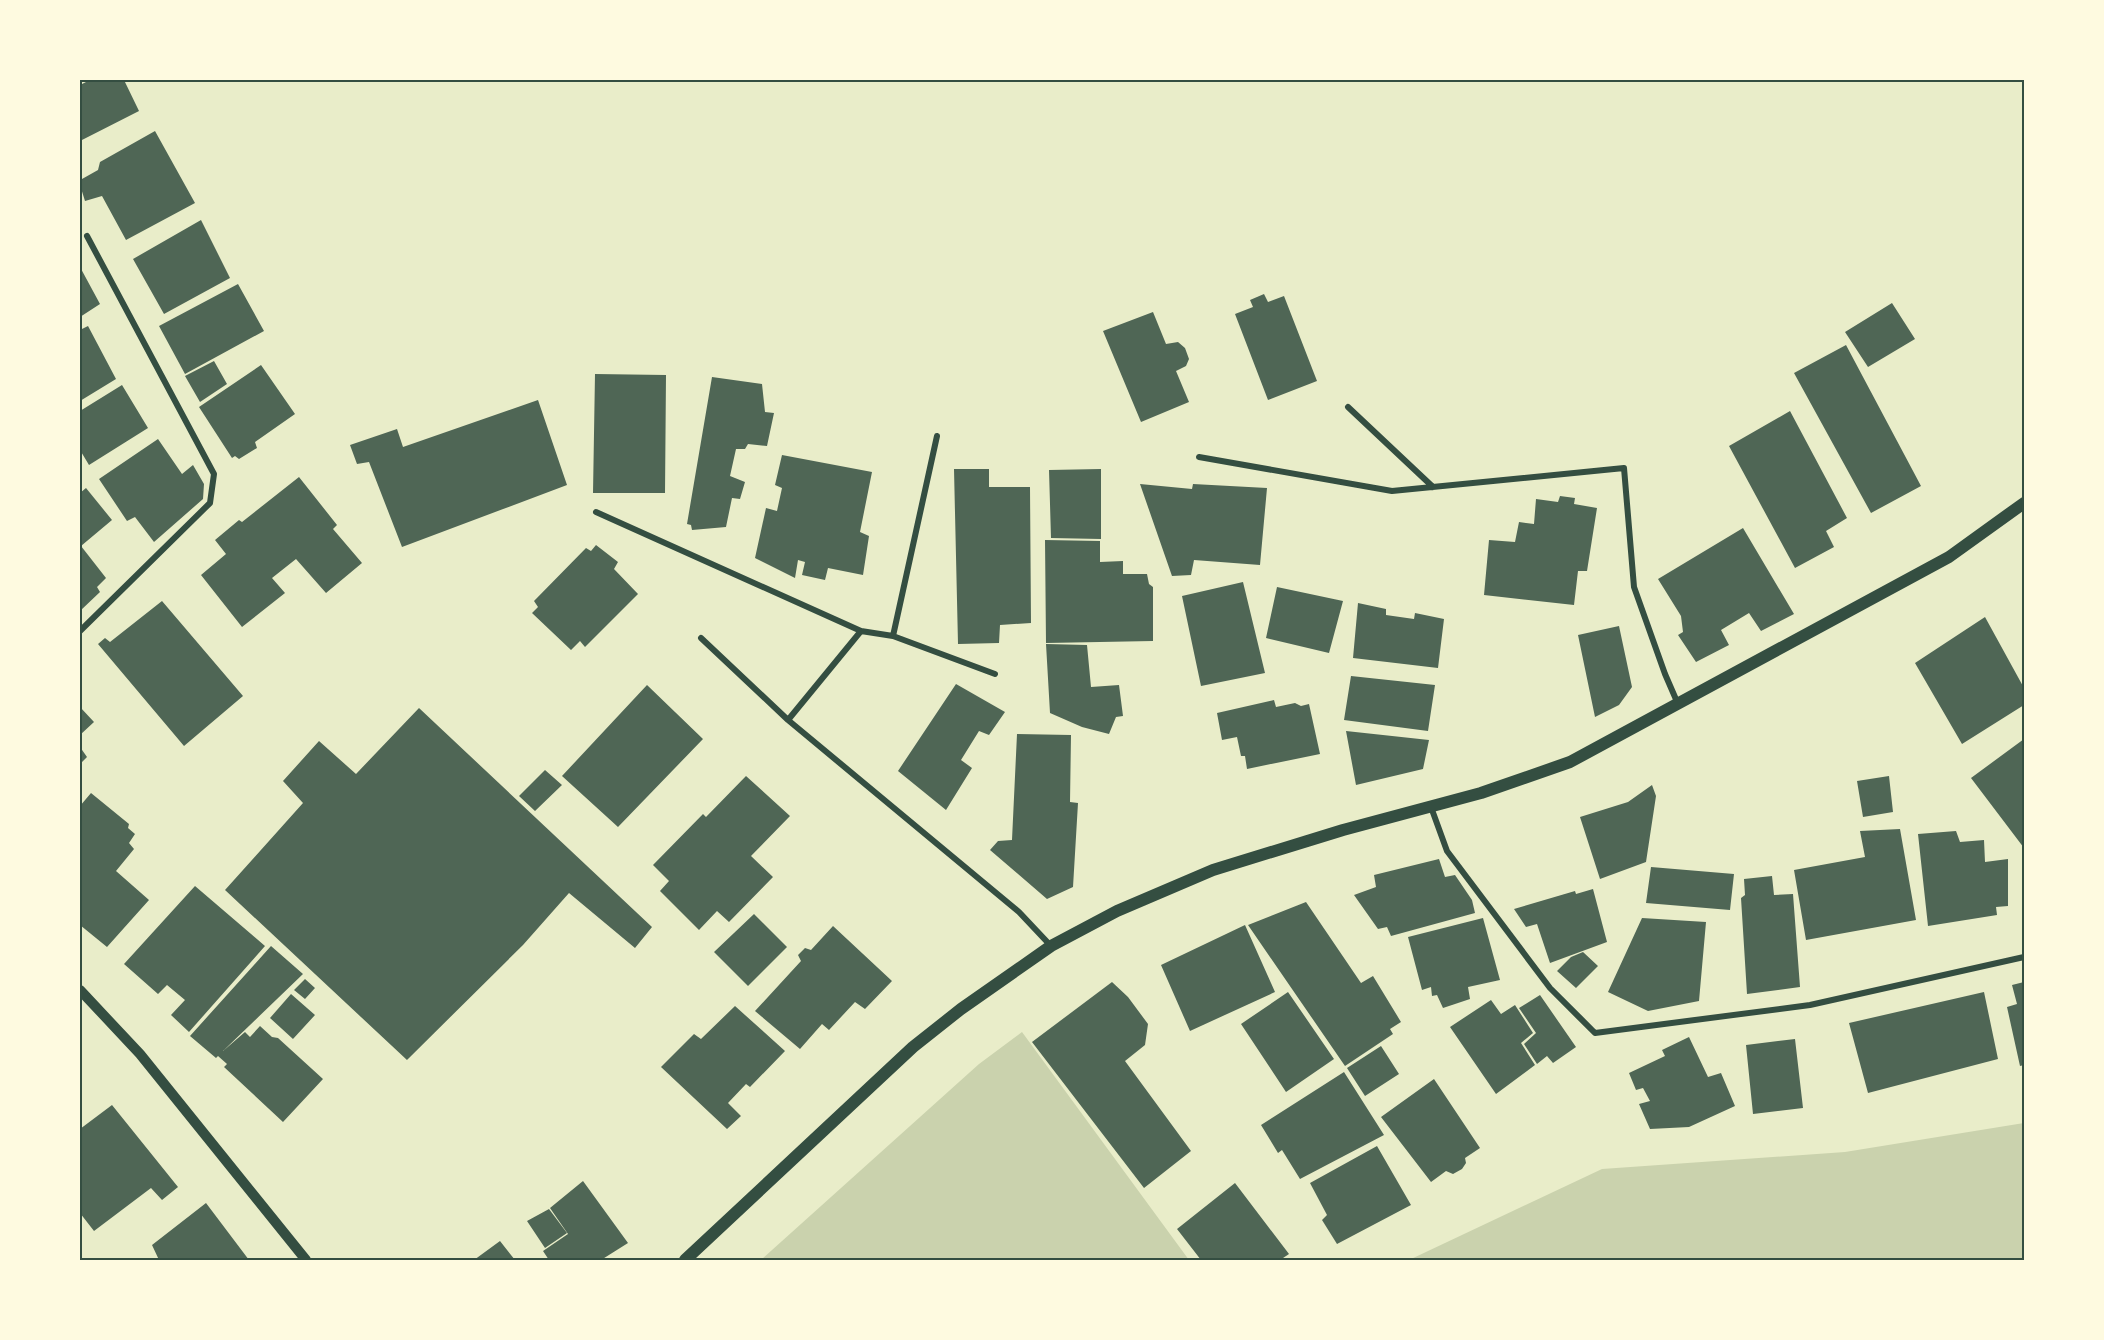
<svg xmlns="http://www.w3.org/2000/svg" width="2104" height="1340" font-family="Overpass,sans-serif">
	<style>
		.green { fill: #cad2ad }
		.building { fill: #4f6655 }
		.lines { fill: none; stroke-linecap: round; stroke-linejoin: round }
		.minor { stroke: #344e41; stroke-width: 6 }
		.tertiary { stroke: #344e41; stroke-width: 10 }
		.secondary { stroke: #344e41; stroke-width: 12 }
		.neatline { fill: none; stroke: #344e41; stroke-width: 2 }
	</style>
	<rect width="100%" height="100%" fill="#e9edc9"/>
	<path class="green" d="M 1022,1032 L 1189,1260 L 761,1260 L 979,1064 Z
		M 2024,1123 L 2024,1260 L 1409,1260 L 1602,1169 L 1845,1152 Z"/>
	<path class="building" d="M 90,80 L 124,80 L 139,111 L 80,141 L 80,85 Z
		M 155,131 L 195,203 L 126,240 L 102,196 L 85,201 L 80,185 L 82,179 L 98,170 L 100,162 Z
		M 201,220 L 230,278 L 164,314 L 133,259 Z
		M 80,267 L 100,304 L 80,317 Z
		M 238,284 L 264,331 L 185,374 L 159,326 Z
		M 1264,294 L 1268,302 L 1284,296 L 1317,381 L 1268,400 L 1235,314 L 1253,307 L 1250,300 Z
		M 1892,303 L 1915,339 L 1868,367 L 1845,332 Z
		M 1153,312 L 1166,344 L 1178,342 L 1185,348 L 1189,359 L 1186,366 L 1176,371 L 1189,402 L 1141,422 L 1103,331 Z
		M 88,326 L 116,379 L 80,401 L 80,330 Z
		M 1846,345 L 1921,486 L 1871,513 L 1794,373 Z
		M 214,361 L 227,384 L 200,402 L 185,376 Z
		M 261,365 L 295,414 L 255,442 L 257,448 L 239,459 L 235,456 L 232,458 L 199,407 Z
		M 595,374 L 666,375 L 665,493 L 593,493 Z
		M 712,377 L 762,384 L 765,412 L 774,413 L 767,446 L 748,444 L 745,449 L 736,449 L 730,476 L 745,482 L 740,499 L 732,498 L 726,527 L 692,530 L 691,525 L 687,524 Z
		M 122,385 L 148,428 L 89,465 L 80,450 L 80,411 Z
		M 538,400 L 567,485 L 402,547 L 369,462 L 357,464 L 350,445 L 397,429 L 403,447 Z
		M 1790,411 L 1847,518 L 1826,531 L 1834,547 L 1795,568 L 1729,446 Z
		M 158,439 L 182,474 L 193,465 L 204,484 L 203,499 L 154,542 L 135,517 L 127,521 L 99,479 Z
		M 782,455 L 872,472 L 860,532 L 869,536 L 863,575 L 828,568 L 825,580 L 802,575 L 805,562 L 798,560 L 795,578 L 755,558 L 766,508 L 777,511 L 782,488 L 775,485 Z
		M 954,469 L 989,469 L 989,487 L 1030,487 L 1031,623 L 1000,625 L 999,643 L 958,644 Z
		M 1101,469 L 1101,539 L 1051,538 L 1049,470 Z
		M 299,477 L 337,525 L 333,529 L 362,563 L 326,593 L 296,559 L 272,578 L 285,593 L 242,627 L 201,575 L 226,554 L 215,540 L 239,520 L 242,522 Z
		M 1140,484 L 1192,489 L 1193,484 L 1267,488 L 1260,565 L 1194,560 L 1191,575 L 1172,576 Z
		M 86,488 L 112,520 L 81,546 L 106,578 L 97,587 L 100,592 L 80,611 L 80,493 Z
		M 1560,496 L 1575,498 L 1574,504 L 1597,508 L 1587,571 L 1578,571 L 1574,605 L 1484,595 L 1489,540 L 1515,542 L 1519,522 L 1534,524 L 1536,499 L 1558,502 Z
		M 1743,528 L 1794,614 L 1761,631 L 1749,613 L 1721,630 L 1729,645 L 1696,662 L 1678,635 L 1683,632 L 1681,616 L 1658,579 Z
		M 1045,540 L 1100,541 L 1100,562 L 1123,561 L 1123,574 L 1147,574 L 1149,584 L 1153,587 L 1153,641 L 1046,643 Z
		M 596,545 L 618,562 L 614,569 L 638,594 L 585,647 L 580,641 L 571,650 L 532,613 L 538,607 L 534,601 L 586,548 L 591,551 Z
		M 1243,582 L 1265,673 L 1201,686 L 1182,596 Z
		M 1277,587 L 1343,601 L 1329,653 L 1266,638 Z
		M 162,601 L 243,696 L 184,746 L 98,644 L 105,638 L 110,642 Z
		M 1358,603 L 1386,609 L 1386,615 L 1414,619 L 1415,613 L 1444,619 L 1438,668 L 1353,658 Z
		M 1985,617 L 2024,688 L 2024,705 L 1962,744 L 1915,663 Z
		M 1619,626 L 1632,687 L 1619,705 L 1595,717 L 1578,635 Z
		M 1046,644 L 1087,645 L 1091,687 L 1119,685 L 1123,716 L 1116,717 L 1109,734 L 1082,727 L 1050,713 Z
		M 1351,676 L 1435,685 L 1428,731 L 1344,720 Z
		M 956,684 L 1005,712 L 989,735 L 979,731 L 961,760 L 972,768 L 946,810 L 898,771 Z
		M 647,685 L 703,739 L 618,827 L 562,776 Z
		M 1274,700 L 1276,707 L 1295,703 L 1301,706 L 1309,704 L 1320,754 L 1247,769 L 1245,756 L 1241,756 L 1237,737 L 1222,740 L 1217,713 Z
		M 80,707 L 94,722 L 80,735 Z
		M 419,708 L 652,927 L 635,948 L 569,893 L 523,945 L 407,1060 L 225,890 L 303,803 L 283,781 L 319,741 L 356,774 Z
		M 1346,731 L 1429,740 L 1423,769 L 1356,785 Z
		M 1017,734 L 1071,735 L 1070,802 L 1078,803 L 1073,887 L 1047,899 L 990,850 L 998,841 L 1012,840 Z
		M 2024,739 L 2024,848 L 1971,778 Z
		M 80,747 L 87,757 L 80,764 Z
		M 545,770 L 562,785 L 535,811 L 519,796 Z
		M 746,776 L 790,816 L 751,856 L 773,877 L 729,922 L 717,911 L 699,930 L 660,891 L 669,881 L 653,865 L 703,814 L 706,817 Z
		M 1889,776 L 1893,812 L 1863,817 L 1857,781 Z
		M 1652,785 L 1656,796 L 1646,862 L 1600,879 L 1580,817 L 1628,802 Z
		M 91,793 L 129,824 L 128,828 L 135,834 L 129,843 L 134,849 L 116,871 L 149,900 L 107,947 L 80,925 L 80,806 Z
		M 1900,829 L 1916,920 L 1806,940 L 1794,870 L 1865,857 L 1860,831 Z
		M 1956,831 L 1960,842 L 1984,840 L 1985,862 L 2008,859 L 2008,906 L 1996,907 L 1997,915 L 1928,926 L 1918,834 Z
		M 1439,859 L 1445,877 L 1455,875 L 1472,900 L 1475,913 L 1391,936 L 1387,927 L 1378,929 L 1354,895 L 1376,887 L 1374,875 Z
		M 1651,867 L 1734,874 L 1730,910 L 1646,903 Z
		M 1772,876 L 1774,895 L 1793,894 L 1800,987 L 1747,994 L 1741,898 L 1745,895 L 1744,879 Z
		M 195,886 L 265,946 L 189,1032 L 171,1015 L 185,1000 L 167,985 L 158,994 L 124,964 Z
		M 1593,889 L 1607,942 L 1550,963 L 1537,924 L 1526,927 L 1514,909 L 1575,891 L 1576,894 Z
		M 1306,902 L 1361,983 L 1373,976 L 1401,1022 L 1390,1029 L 1393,1034 L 1345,1066 L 1248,925 Z
		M 754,914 L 787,947 L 748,986 L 714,952 Z
		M 1483,918 L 1500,980 L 1468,987 L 1470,999 L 1443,1008 L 1437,995 L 1432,996 L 1431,987 L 1422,990 L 1408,937 Z
		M 1642,918 L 1706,922 L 1699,1001 L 1648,1011 L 1608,992 Z
		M 1245,925 L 1275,992 L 1190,1031 L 1161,965 Z
		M 833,926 L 892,981 L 865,1009 L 855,1002 L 829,1030 L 822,1024 L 800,1049 L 755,1011 L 801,961 L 798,955 L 805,948 L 811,950 Z
		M 271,946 L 303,974 L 223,1051 L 245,1032 L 250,1037 L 260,1026 L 272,1037 L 278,1038 L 323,1079 L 283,1122 L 224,1067 L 227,1064 L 218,1056 L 216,1058 L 190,1036 Z
		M 1583,952 L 1598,966 L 1576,988 L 1557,971 L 1571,957 Z
		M 305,979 L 315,988 L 305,999 L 294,990 Z
		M 1112,982 L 1128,997 L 1148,1024 L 1145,1045 L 1125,1061 L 1191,1151 L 1144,1188 L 1032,1042 Z
		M 2024,982 L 2024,1065 L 2020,1066 L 2007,1007 L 2017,1004 L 2012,985 Z
		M 1288,992 L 1334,1059 L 1286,1092 L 1241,1024 Z
		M 1984,992 L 1998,1059 L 1868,1093 L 1849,1023 Z
		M 291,994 L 315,1015 L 293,1039 L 270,1018 Z
		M 1540,995 L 1576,1047 L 1553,1063 L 1547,1056 L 1537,1064 L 1524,1044 L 1536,1033 L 1519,1008 Z
		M 1491,1000 L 1501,1014 L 1515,1005 L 1533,1033 L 1521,1043 L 1535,1065 L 1496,1094 L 1450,1027 Z
		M 735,1006 L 785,1051 L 750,1087 L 746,1084 L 728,1103 L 741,1116 L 727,1129 L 661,1067 L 694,1034 L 701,1039 Z
		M 1689,1037 L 1708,1077 L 1721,1073 L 1735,1106 L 1689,1127 L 1650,1129 L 1639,1104 L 1650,1101 L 1643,1088 L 1636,1090 L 1629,1073 L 1665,1056 L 1662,1050 Z
		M 1795,1039 L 1803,1108 L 1753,1114 L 1746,1045 Z
		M 1381,1046 L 1399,1074 L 1365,1096 L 1347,1068 Z
		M 1344,1072 L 1384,1135 L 1300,1179 L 1282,1150 L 1278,1153 L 1261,1125 Z
		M 1434,1079 L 1480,1148 L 1465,1158 L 1466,1163 L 1462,1169 L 1453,1174 L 1446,1171 L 1431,1182 L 1381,1117 Z
		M 112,1105 L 178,1187 L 162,1200 L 151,1188 L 94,1231 L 80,1213 L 80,1129 Z
		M 1377,1146 L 1411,1205 L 1337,1244 L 1322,1220 L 1327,1215 L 1310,1183 Z
		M 583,1181 L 628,1243 L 601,1260 L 549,1260 L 543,1251 L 568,1234 L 550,1208 Z
		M 1235,1183 L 1289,1254 L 1280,1260 L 1201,1260 L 1177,1229 Z
		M 206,1203 L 249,1260 L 159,1260 L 152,1245 Z
		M 549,1209 L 567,1233 L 545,1248 L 527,1221 Z
		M 500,1241 L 515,1260 L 474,1260 Z"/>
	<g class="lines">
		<path class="minor" d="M 1348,407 L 1433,487
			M 1199,457 L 1392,491 L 1624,468 L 1634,587 L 1665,674 L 1678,704
			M 596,512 L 861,631 L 893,636 L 995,674
			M 80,631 L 210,503 L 214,474 L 87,236
			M 893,636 L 937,436
			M 701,638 L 788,720 L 1019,912 L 1051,946
			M 788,720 L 861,631
			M 1431,807 L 1447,851 L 1550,988 L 1595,1033 L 1810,1005 L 2024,957"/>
		<path class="tertiary" d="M 80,990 L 140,1054 L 306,1260"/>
		<path class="secondary" d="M 685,1260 L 913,1047 L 961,1009 L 1051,946 L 1117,911 L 1213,870 L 1343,830 L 1481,793 L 1570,762 L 1949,557 L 2024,503"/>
	</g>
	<rect width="2104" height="1340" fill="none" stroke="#fefae0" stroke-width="162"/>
	<rect x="81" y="81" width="1942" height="1178" class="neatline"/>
</svg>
